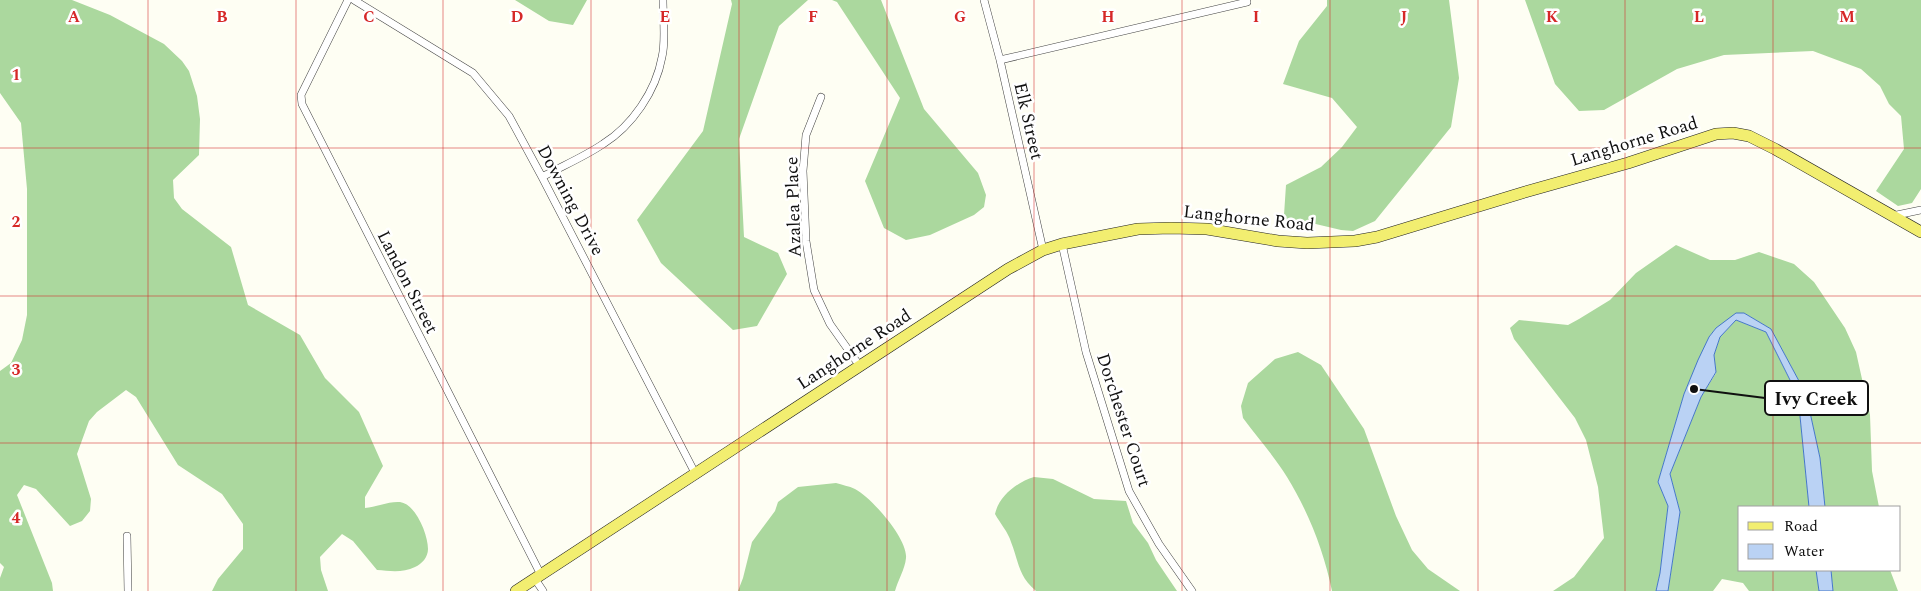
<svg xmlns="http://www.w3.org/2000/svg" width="1921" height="591" font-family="Spectral,serif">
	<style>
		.forest { fill: #abd89e }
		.water { fill: #bad2f4; stroke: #4477c8 }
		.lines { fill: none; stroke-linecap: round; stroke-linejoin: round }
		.street-casing { stroke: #434343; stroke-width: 8 }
		.primary-casing { stroke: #212121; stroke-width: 12 }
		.street { stroke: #fff; stroke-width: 7 }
		.primary { stroke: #f2ee70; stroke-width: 11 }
		.grid { fill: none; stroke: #d62828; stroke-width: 1; stroke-opacity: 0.55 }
		.labels { text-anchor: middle; stroke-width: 5; stroke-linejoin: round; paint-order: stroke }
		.street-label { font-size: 18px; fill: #101010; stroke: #fff }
		.grid-label { font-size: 16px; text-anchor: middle; font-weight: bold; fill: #d62828; stroke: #fff; stroke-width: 5; stroke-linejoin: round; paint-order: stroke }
		.leader { fill: none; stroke: #101010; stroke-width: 2 }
		.callout-dot { fill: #101010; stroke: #fff; stroke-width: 2 }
		.callout { fill: #fff; stroke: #101010; stroke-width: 2 }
		.callout-label { font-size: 19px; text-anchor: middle; font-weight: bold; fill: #101010 }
	</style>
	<rect width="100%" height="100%" fill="#fefef3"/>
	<path class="forest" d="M 0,0 L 72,0 L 110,15 L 164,44 L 182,61 L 189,71 L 197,96 L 200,119 L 199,155 L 173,180 L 174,198 L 182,209 L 231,247 L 248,305 L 300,335 L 325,378 L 359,412 L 383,466 L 365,497 L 365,508 C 376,507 389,501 400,502 C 416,504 428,535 428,549 C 428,557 422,564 415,567 C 403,573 390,571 377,570 L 353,541 L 342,534 L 320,557 L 321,570 L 328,591 L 212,591 L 218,579 L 243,549 L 243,524 L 222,494 L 178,465 L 136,397 L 126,390 L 97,412 L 89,421 L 77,454 L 91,499 L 90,511 L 82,521 L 70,526 L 36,489 L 24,485 L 17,495 L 52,583 L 53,591 L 0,591 L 0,578 L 4,567 L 0,563 L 0,371 L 11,363 L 22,340 L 27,315 L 27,189 L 21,123 L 0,93 Z
		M 515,0 L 587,0 L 573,25 L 549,21 Z
		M 731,0 L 808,0 L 779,26 L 739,139 L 744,237 L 778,253 L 787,274 L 757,326 L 733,330 L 661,263 L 637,220 L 703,131 L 732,4 Z
		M 832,0 L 881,0 L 924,109 L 978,173 L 986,195 L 984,207 L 974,215 L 930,235 L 906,240 L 884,228 L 865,181 L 900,98 L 837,2 Z
		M 1327,0 L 1449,0 L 1459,78 L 1451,127 L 1375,221 L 1353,231 L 1341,230 L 1303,221 L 1283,230 L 1286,185 L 1321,167 L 1342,147 L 1357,127 L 1332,98 L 1283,84 L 1299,41 L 1327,6 Z
		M 1525,0 L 1921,0 L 1921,189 L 1912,203 L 1898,206 L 1876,191 L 1904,149 L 1901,116 L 1889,104 L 1880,86 L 1861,69 L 1813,51 L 1724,55 L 1677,69 L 1604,110 L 1579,111 L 1555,84 Z
		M 1676,245 L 1710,260 L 1735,260 L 1759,252 L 1794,264 L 1814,282 L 1845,328 L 1856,352 L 1870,415 L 1872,471 L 1879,507 L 1825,507 L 1820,458 L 1806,394 L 1771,329 L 1744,313 L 1716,328 L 1709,337 L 1684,394 L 1658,482 L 1668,506 L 1660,573 L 1656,591 L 1553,591 L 1574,577 L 1604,538 L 1598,487 L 1586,440 L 1575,418 L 1514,339 L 1510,328 L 1519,320 L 1568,325 L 1579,319 L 1610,300 L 1636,273 Z
		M 1736,320 L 1766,332 L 1798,396 L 1809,507 L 1740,507 L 1740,570 L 1816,570 L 1819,591 L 1749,591 L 1743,583 L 1722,579 L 1713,591 L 1668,591 L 1680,512 L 1670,474 L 1701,397 L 1716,373 L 1714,355 L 1720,337 Z
		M 1298,352 L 1321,365 L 1364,429 L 1396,516 L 1412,550 L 1428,569 L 1460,591 L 1332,591 C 1324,551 1308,511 1287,477 C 1274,456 1257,437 1243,418 L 1241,406 L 1248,383 L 1275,359 Z
		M 1034,477 L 1053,479 L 1094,499 L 1126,501 L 1133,523 L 1148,543 L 1156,560 L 1177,591 L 1036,591 C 1018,576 1019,562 1011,542 C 1008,532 1000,523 995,514 C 999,496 1017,482 1034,477 Z
		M 836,483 C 842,485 849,486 855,489 C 871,497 908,539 906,558 C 905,569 898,580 895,591 L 738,591 L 743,578 L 752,542 L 775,511 L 778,502 L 798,487 Z
		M 1831,570 L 1890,570 L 1898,591 L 1833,591 Z"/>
	<path class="water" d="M 1736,313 L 1744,313 L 1771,329 L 1806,394 L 1820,458 L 1825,507 L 1809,507 L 1798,396 L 1766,332 L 1736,320 L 1720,337 L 1714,355 L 1716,372 L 1701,397 L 1670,474 L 1680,512 L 1668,591 L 1656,591 L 1660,573 L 1668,506 L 1658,482 L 1684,394 L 1698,360 L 1709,337 L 1716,328 Z
		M 1816,570 L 1831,570 L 1833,591 L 1819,591 Z"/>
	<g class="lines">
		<defs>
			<path id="street" d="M 348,0 L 301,95 L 302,104 L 541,575
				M 354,0 L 473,73 L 509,116 L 542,177 L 695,473
				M 984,0 L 1000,60 L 1043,250
				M 1000,60 L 1247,2
				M 821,97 L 806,135 L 803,171 L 806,241 L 814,290 L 830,324 L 859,365
				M 542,177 C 562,166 584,157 603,144 C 632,126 656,91 662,57 C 666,41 663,17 663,0
				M 1892,216 L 1921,210
				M 1062,244 L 1086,352 L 1129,491 L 1159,544 L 1192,591
				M 127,536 L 128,591
				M 535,579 L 543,591"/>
			<path id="primary" d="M 516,591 L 1008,269 L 1043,250 L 1062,244 L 1138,229 L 1171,228 L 1207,229 L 1278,241 L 1307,243 L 1355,241 L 1377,237 L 1525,192 L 1628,163 L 1716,134 L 1733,133 L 1749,136 L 1775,149 L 1921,232"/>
		</defs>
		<use href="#street" class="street-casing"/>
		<use href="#primary" class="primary-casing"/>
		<use href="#street" class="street"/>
		<use href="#primary" class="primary"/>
	</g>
	<path class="grid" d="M 148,0 L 148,591M 296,0 L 296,591M 443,0 L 443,591M 591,0 L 591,591M 739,0 L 739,591M 887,0 L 887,591M 1034,0 L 1034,591M 1182,0 L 1182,591M 1330,0 L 1330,591M 1478,0 L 1478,591M 1625,0 L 1625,591M 1773,0 L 1773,507M 0,148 L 1921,148M 0,296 L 1921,296M 0,443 L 1921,443M 1773,570 L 1773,591"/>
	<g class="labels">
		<g class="street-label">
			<text transform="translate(1029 121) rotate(77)" y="6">Elk Street</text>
			<text transform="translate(1634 141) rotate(-17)" y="6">Langhorne Road</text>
			<text transform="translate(571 200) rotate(62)" y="6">Downing Drive</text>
			<text transform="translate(793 207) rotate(-92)" y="6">Azalea Place</text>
			<text transform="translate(1249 218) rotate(6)" y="6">Langhorne Road</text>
			<text transform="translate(408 282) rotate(63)" y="6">Landon Street</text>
			<text transform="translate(854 349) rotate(-33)" y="6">Langhorne Road</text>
			<text transform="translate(1124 420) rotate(72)" y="6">Dorchester Court</text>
		</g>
	</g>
	<g class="grid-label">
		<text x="74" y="22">A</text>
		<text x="222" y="22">B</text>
		<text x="369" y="22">C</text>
		<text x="517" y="22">D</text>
		<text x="665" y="22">E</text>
		<text x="813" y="22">F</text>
		<text x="960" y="22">G</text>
		<text x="1108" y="22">H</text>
		<text x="1256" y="22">I</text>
		<text x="1404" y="22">J</text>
		<text x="1552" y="22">K</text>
		<text x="1699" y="22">L</text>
		<text x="1847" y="22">M</text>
		<text x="16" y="80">1</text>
		<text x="16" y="227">2</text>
		<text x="16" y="375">3</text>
		<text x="16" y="523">4</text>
	</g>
	<path class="leader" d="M1694 389L1765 398"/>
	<circle class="callout-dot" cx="1694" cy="389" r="5"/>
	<rect class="callout" x="1765" y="381" width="103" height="34" rx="5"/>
	<g class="callout-label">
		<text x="1816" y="405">Ivy Creek</text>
	</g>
	<rect x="1738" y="506" width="162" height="65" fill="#ffffff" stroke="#9f9f9f"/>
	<rect x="1748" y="522" width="25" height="8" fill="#f2ee70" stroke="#9f9f9f"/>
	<text x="1784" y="531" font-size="15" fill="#101010">Road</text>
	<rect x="1748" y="544" width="25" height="15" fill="#bad2f4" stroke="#9f9f9f"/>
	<text x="1784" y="556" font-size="15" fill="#101010">Water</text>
</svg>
